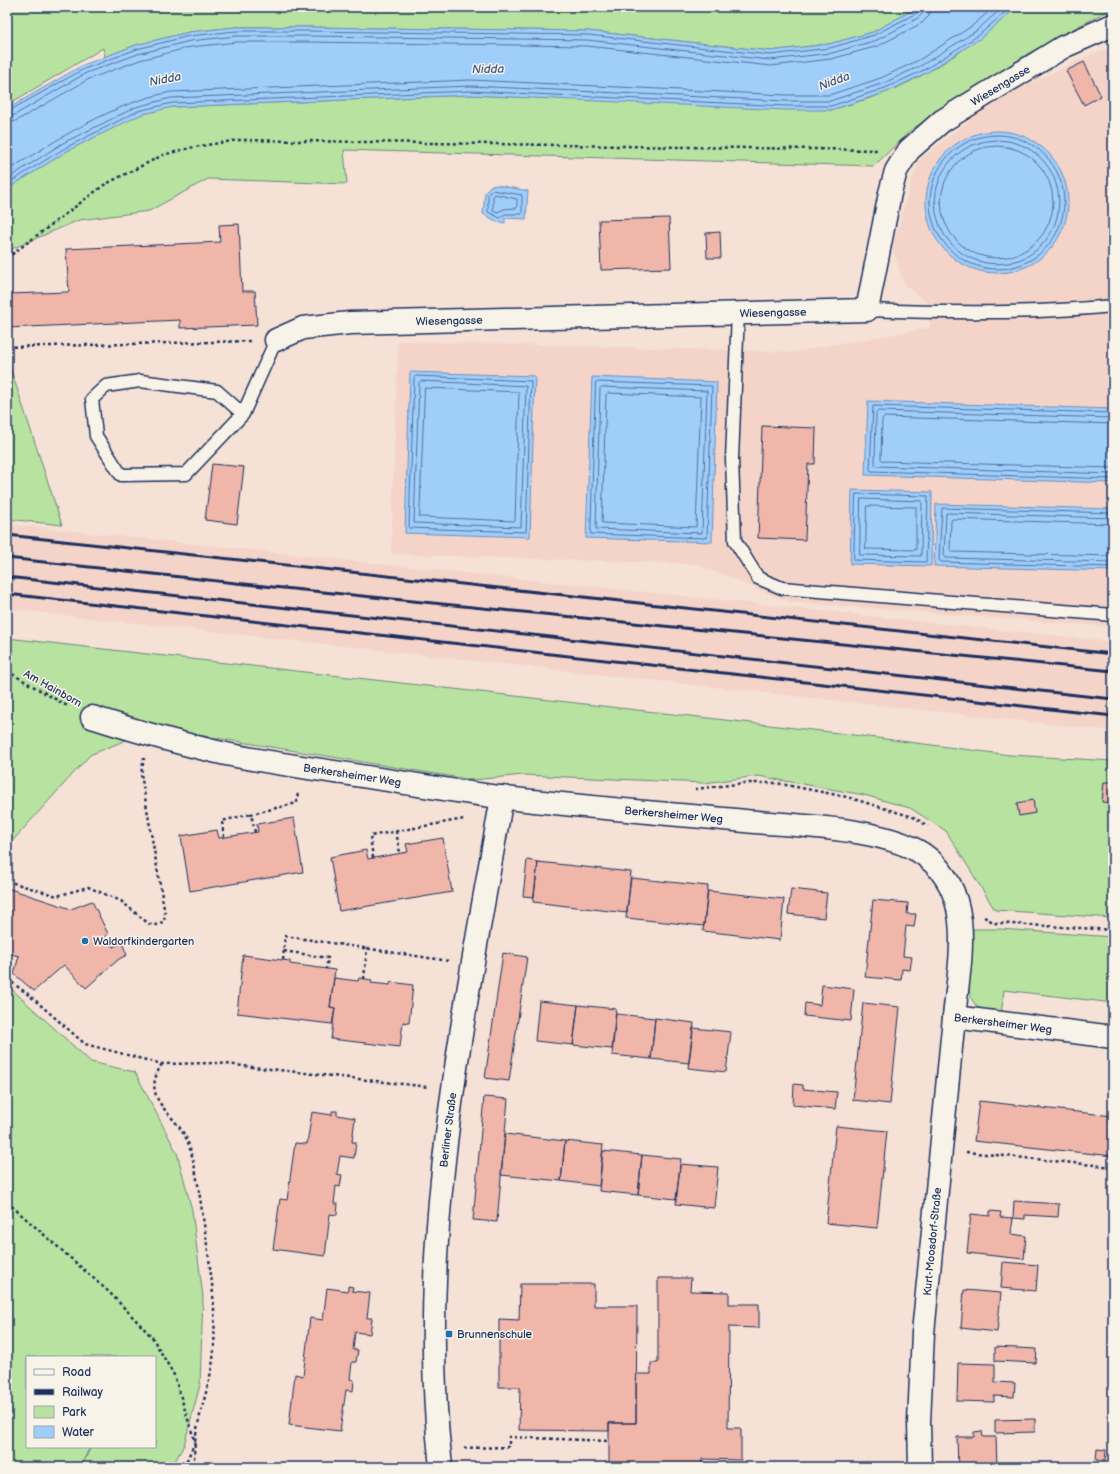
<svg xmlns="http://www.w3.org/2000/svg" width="1120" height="1474" font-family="'Balsamiq Sans',sans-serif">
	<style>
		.built { fill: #f4d4c8 }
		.green { fill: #b7e29f; stroke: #69887e }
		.water { fill: #a0cefb; stroke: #6b8ebc }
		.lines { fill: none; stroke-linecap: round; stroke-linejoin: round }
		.shore { stroke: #506f9d; stroke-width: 1 }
		.building { fill: #f0b6aa; stroke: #1b2f5e }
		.service-casing { stroke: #1b2f5e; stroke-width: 15 }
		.minor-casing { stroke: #1b2f5e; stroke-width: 25 }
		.path { stroke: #1b2f5e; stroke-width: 2.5; stroke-dasharray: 3 3; stroke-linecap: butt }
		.service { stroke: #f7f3e8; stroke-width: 12 }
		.minor { stroke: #f7f3e8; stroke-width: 22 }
		.rail { stroke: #1b2f5e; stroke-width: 3 }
		.poi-dot { fill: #1f6fb2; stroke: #f7f3e8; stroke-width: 1.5 }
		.labels { text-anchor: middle; stroke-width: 3; stroke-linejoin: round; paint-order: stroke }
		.street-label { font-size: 11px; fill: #1b2f5e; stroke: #f7f3e8 }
		.poi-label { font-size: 11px; fill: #1b2f5e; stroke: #f7f3e8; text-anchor: start }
		.water-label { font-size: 12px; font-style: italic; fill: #3c5785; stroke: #f7f3e8 }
	</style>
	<rect width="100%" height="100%" fill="#f5e1d5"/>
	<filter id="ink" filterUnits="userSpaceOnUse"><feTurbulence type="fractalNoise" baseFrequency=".025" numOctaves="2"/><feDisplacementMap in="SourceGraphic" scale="8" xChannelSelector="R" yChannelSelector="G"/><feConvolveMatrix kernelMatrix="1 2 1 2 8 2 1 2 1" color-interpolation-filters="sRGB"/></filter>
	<g filter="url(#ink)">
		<path class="built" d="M 1113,47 L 1113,627 L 789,602 L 697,564 L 391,554 L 398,341 L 792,352 L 930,328 L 927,303 L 905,285 L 892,248 L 918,161 L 994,100 L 1095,53 Z
			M 7,524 L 1113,642 L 1113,731 L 7,609 Z"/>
		<path class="green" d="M 7,7 L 918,7 L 873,32 L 829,44 L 770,51 L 588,31 L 307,27 L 236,27 L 189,32 L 136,45 L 105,57 L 103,48 L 7,105 Z
			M 1017,7 L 1113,8 L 1029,53 L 911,130 L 874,166 L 344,150 L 347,184 L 208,179 L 149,211 L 79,220 L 7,251 L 7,189 L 67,151 L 140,114 L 172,107 L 471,95 L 831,110 C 850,104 869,99 887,92 C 935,72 978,41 1017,7 Z
			M 7,364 L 9,364 L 62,525 L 7,519 Z
			M 7,638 L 830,732 L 1010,755 L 1113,761 L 1113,918 L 995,910 L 946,831 L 910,808 L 864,795 L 758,776 L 704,783 L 523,775 L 473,780 L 155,728 L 90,755 L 7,847 Z
			M 973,929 L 1000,929 L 1113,937 L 1113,1003 L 1004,990 L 1001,1016 C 983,1011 974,1010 969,991 Z
			M 7,985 L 91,1062 L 135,1072 L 177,1153 L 192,1210 L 203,1297 L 200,1385 L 184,1445 L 172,1467 L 81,1467 L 91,1447 L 155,1447 L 155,1357 L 27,1357 L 27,1447 L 90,1447 L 80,1467 L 7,1467 Z"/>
		<path class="water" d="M 918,7 L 1017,7 L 981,38 L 926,73 L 887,92 L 831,110 L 786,110 L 471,95 L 172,107 L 140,115 L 67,151 L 7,189 L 7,109 L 83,65 L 136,45 L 189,32 L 236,27 L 307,27 L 588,31 L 770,51 L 829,44 L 873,32 Z
			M 1113,80 L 1113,133 C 1106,116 1107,97 1113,80 Z
			M926 202a71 71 0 1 1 142 0a71 71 0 1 1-142 0Z
			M 497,185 L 528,191 L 526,219 L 505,218 L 505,223 L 496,221 L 483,214 L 485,193 L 490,186 Z
			M 410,372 L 535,376 L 530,537 L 405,533 Z
			M 592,377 L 717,382 L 712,542 L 586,538 Z
			M 868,401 L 1113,409 L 1113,483 L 865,475 Z
			M 852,490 L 932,492 L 931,566 L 850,564 Z
			M 936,504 L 1113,509 L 1113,571 L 934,566 Z"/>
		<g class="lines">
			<path class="shore" d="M 7,112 L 84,69 L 137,49 L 189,36 L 236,31 L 307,31 L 588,35 L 770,55 L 830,48 L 874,35 L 915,14 L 919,11 L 920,7
				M 7,117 L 13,116 L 86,73 L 138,54 L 190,41 L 236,36 L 307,36 L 587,40 L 770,60 L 832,53 L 877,40 L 918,18 L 923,13 L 925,7
				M 7,123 L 16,121 L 89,79 L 140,60 L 191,47 L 237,42 L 307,42 L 587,46 L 771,66 L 831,59 L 878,46 L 922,23 L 929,16 L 931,7
				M930 202a67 67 0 1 1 134 0a67 67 0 1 1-134 0Z
				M935 202a62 62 0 1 1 124 0a62 62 0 1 1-124 0Z
				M941 202a56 56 0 1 1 112 0a56 56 0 1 1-112 0Z
				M 7,171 C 57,140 112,103 171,92 L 471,80 L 786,95 L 829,95 L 881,78 L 919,60 L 972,26 L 994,7
				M 7,179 L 63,143 L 136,107 L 171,98 L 471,86 L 786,101 L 830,101 L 884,83 L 922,65 L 976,31 L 1003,7
				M 7,184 L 65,148 L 138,111 L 172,103 L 471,91 L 786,106 L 831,106 L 885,88 L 924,70 L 979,35 L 1011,7
				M 492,190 L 522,195 L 522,214 L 505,214 L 500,218 L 488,212 L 488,195 Z
				M 495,194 L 517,199 L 517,208 L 504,209 L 498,212 L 493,210 L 493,197 Z
				M 416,376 L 531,381 L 526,532 L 409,528 L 414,378 Z
				M 421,381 L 526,386 L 521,527 L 414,523 L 419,383 Z
				M 596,382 L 712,386 L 707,538 L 591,534 Z
				M 602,387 L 707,391 L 702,533 L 596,529 L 600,389 Z
				M 425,388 L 519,392 L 515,521 L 420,517 Z
				M 608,393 L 701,397 L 696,527 L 602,523 L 606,395 Z
				M 1113,413 L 873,406 L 870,469 L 871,471 L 1113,479
				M 1113,418 L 878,411 L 876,413 L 875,464 L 877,466 L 1113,474
				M 1113,424 L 884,417 L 882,419 L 881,459 L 883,461 L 1113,468
				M 856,494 L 928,496 L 926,562 L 854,560 Z
				M 861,499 L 922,501 L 921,556 L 860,555 Z
				M 867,506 L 916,507 L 916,550 L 866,549 Z
				M 1113,513 L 942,508 L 939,560 L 941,562 L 1113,567
				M 1113,518 L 946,513 L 944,555 L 946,558 L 1113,562
				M 1113,524 L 952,519 L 951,521 L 950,550 L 952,552 L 1113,556"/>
		</g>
		<path class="building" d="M 1084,62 L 1101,96 L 1084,105 L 1066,71 Z
			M 669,218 L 671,268 L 601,270 L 599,220 Z
			M 239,224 L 242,291 L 255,291 L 257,325 L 180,328 L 180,320 L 7,328 L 7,294 L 69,292 L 66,249 L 220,242 L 219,225 Z
			M 720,232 L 721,258 L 707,258 L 706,233 Z
			M 762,426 L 816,428 L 815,464 L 808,464 L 805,540 L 758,538 Z
			M 212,464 L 244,467 L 237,524 L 205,520 Z
			M 1104,782 L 1113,782 L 1113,803 L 1102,802 Z
			M 1033,800 L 1035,813 L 1019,816 L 1017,803 Z
			M 294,818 L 303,872 L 190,891 L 181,836 L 217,830 L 219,838 L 258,832 L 257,824 Z
			M 443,838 L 452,892 L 339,911 L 330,857 L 366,850 L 368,859 L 408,852 L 406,844 Z
			M 527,860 L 538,862 L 534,897 L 523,896 Z
			M 538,862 L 631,872 L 627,913 L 533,902 Z
			M 631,878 L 708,886 L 704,926 L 626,918 Z
			M 7,888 L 71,909 L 92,901 L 108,934 L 104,937 L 113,947 L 122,943 L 127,955 L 119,959 L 86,988 L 64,965 L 34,991 L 14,974 L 19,956 L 7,953 Z
			M 791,889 L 827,893 L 824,918 L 788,914 Z
			M 708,891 L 784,899 L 780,940 L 703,931 Z
			M 873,900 L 908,903 L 907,914 L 916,914 L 914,927 L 906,926 L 903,956 L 912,957 L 910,970 L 902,969 L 901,980 L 865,977 Z
			M 503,953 L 527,957 L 509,1081 L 485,1078 Z
			M 243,955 L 290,961 L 290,964 L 335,970 L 330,1007 L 335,1008 L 332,1024 L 237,1013 Z
			M 334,978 L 358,981 L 359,978 L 372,980 L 371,983 L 390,985 L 391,982 L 413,985 L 409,1023 L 403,1022 L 400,1047 L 331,1039 L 335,1008 L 330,1007 Z
			M 822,985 L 854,989 L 851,1021 L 804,1016 L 805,1003 L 820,1005 Z
			M 539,1001 L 578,1005 L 573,1045 L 535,1041 Z
			M 863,1003 L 900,1007 L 890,1104 L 853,1100 Z
			M 578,1005 L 616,1009 L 612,1049 L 573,1045 Z
			M 616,1014 L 655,1018 L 651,1059 L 612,1055 Z
			M 655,1018 L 694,1023 L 689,1063 L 651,1059 Z
			M 693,1028 L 731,1032 L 726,1072 L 688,1068 Z
			M 794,1084 L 803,1085 L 803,1089 L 837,1092 L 835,1109 L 793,1105 Z
			M 484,1097 L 508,1099 L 497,1222 L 473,1220 Z
			M 979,1101 L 1113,1116 L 1113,1156 L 974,1141 Z
			M 332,1111 L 337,1111 L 337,1115 L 355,1118 L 352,1142 L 356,1142 L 354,1158 L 340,1156 L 337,1174 L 342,1175 L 340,1187 L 336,1186 L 334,1204 L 338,1204 L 337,1215 L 330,1214 L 325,1256 L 273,1249 L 280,1199 L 287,1200 L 295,1143 L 307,1144 L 312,1112 L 332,1115 Z
			M 836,1126 L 887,1131 L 877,1228 L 826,1223 Z
			M 505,1134 L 565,1141 L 561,1181 L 501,1175 Z
			M 565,1141 L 603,1145 L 599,1186 L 561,1181 Z
			M 603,1151 L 642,1155 L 638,1195 L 599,1191 Z
			M 642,1155 L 681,1159 L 676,1199 L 638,1195 Z
			M 680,1164 L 718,1167 L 714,1208 L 676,1204 Z
			M 1014,1201 L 1059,1204 L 1058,1217 L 1025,1215 L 1025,1219 L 1013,1218 Z
			M 990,1211 L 1001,1212 L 1000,1217 L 1013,1218 L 1011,1234 L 1026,1236 L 1024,1259 L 967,1253 L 971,1214 L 990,1216 Z
			M 1003,1262 L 1038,1265 L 1036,1291 L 1001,1288 Z
			M 658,1278 L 691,1278 L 690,1291 L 729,1292 L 729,1304 L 759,1304 L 759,1328 L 729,1327 L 728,1428 L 741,1428 L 741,1460 L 702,1459 L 702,1467 L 609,1467 L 609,1423 L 636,1423 L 636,1374 L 651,1374 L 651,1363 L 658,1363 Z
			M 520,1284 L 594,1284 L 594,1306 L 637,1306 L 636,1423 L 609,1423 L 609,1431 L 519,1430 L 520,1387 L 499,1387 L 499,1319 L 519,1320 Z
			M 348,1286 L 353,1287 L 352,1291 L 370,1293 L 367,1318 L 372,1318 L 370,1334 L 355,1332 L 353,1350 L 358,1350 L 356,1362 L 352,1362 L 350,1379 L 354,1380 L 353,1391 L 346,1390 L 340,1431 L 289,1425 L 295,1374 L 303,1376 L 310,1318 L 323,1320 L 327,1288 L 348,1291 Z
			M 964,1290 L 1001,1293 L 997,1332 L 961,1328 Z
			M 995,1347 L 1037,1349 L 1036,1363 L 995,1361 Z
			M 958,1363 L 995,1364 L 995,1382 L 1015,1383 L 1014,1397 L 994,1396 L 994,1402 L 957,1401 Z
			M 1035,1419 L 1035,1432 L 995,1433 L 995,1420 Z
			M 982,1431 L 983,1437 L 996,1437 L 997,1467 L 958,1467 L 957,1437 L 974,1437 L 974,1432 Z
			M 1097,1449 L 1106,1450 L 1105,1461 L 1096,1460 Z"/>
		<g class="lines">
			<defs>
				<path id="service" d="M 867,310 C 949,313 1031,314 1113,306
					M 738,313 L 732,459 L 735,541 L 758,578 L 782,588 L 1113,615
					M 243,414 L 217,391 L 140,381 L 106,386 L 92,399 L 96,436 L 121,475 L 186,474 L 243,414 L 276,340"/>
				<g id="minor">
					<path id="s1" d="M 276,340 L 303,328 L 350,323 L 867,310 L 890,193 L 896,171 L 909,150 L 942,121 L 1063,47 L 1113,25"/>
					<path id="s2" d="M 92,717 C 136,731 181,744 226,754 C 264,762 303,767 342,773 C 395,781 447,790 499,797 C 581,807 663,813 745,821 C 793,826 892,827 928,858 C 976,897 959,964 954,1017 L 1113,1037"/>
					<path id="s3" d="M 441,1467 C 415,1242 464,1018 502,797"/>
					<path id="s4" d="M 920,1467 L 919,1422 L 923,1333 L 954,1017"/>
				</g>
			</defs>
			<use href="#service" class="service-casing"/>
			<use href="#minor" class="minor-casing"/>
			<path class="path" d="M 7,258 L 104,185 L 163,155 L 194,147 L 239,140 L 878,150
				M 7,347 L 251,341
				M 7,671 L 69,707
				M 695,789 L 746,783 L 776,783 L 847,797 L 913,817 L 928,826
				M 396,831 L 400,853
				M 255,832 L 251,814 L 297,803 L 298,791
				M 224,837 L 222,821 L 251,814
				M 373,858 L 370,836 L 464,819
				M 7,881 L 57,896 L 88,887 L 121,901 L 149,924 L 157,925 L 164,921 L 165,914 L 141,774 L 144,758
				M 984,917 L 995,923 L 1113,930
				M 284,951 L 328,958 L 326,969
				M 283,960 L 285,936 L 449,961
				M 7,979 L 29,995 L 85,1044 L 162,1064 L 217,1063 L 429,1087
				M 364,979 L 367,948
				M 162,1064 C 139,1100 174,1111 187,1140 C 193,1155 196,1174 199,1190 C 206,1242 217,1295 214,1347 C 213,1380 198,1411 195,1443 C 194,1451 194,1459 194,1467
				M 966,1152 L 1113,1167
				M 7,1202 L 109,1292 L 152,1337 L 174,1375 L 195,1442 L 184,1467
				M 464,1448 L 509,1447 L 509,1437 L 609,1441"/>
			<use href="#service" class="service"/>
			<use href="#minor" class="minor"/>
			<path class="rail" d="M 7,535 L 1113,654
				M 7,558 L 273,587 L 1113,671
				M 7,577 L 1113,699
				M 7,594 L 1113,716"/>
		</g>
	</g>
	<g class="poi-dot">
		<circle cx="85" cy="941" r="4"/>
		<rect x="445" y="1330" width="8" height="8" rx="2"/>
	</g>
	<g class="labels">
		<g class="street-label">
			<text dy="4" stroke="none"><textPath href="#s1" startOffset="873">Wiesengasse</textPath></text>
			<text dy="4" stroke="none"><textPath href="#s1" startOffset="500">Wiesengasse</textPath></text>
			<text dy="4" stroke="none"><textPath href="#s1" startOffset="176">Wiesengasse</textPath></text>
			<text transform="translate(53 688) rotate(29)" y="4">Am Hainborn</text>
			<text dy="4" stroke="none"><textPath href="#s2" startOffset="267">Berkersheimer Weg</textPath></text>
			<text dy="4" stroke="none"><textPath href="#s2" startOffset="591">Berkersheimer Weg</textPath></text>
			<text dy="4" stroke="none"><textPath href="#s2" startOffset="1070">Berkersheimer Weg</textPath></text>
			<text dy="4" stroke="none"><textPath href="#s3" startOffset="338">Berliner Straße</textPath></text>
			<text dy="4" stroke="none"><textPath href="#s4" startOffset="226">Kurt-Moosdorf-Straße</textPath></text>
		</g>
		<g class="poi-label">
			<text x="93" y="945">Waldorfkindergarten</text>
			<text x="457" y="1338">Brunnenschule</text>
		</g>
		<g class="water-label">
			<text transform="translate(488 69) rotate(-1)" y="4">Nidda</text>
			<text transform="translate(165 79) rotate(-11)" y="4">Nidda</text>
			<text transform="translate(834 81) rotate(-21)" y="4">Nidda</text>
		</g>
	</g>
	<rect width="1120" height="1474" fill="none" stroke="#f7f3e8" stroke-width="24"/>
	<rect x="12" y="12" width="1096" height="1450" fill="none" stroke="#1b2f5e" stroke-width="1.5" filter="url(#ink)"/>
	<rect x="26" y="1356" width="130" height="92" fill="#f7f3e8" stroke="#9fa5b1"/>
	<rect x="34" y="1369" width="20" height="6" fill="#f7f3e8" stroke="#9fa5b1"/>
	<text x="62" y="1376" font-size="12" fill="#1b2f5e">Road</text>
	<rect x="34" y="1389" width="20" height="6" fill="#1b2f5e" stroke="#9fa5b1"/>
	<text x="62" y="1396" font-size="12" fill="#1b2f5e">Railway</text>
	<rect x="34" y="1406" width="20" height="12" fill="#b7e29f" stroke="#9fa5b1"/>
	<text x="62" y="1416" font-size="12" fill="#1b2f5e">Park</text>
	<rect x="34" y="1426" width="20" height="12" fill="#a0cefb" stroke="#9fa5b1"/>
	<text x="62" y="1436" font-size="12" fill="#1b2f5e">Water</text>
</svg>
